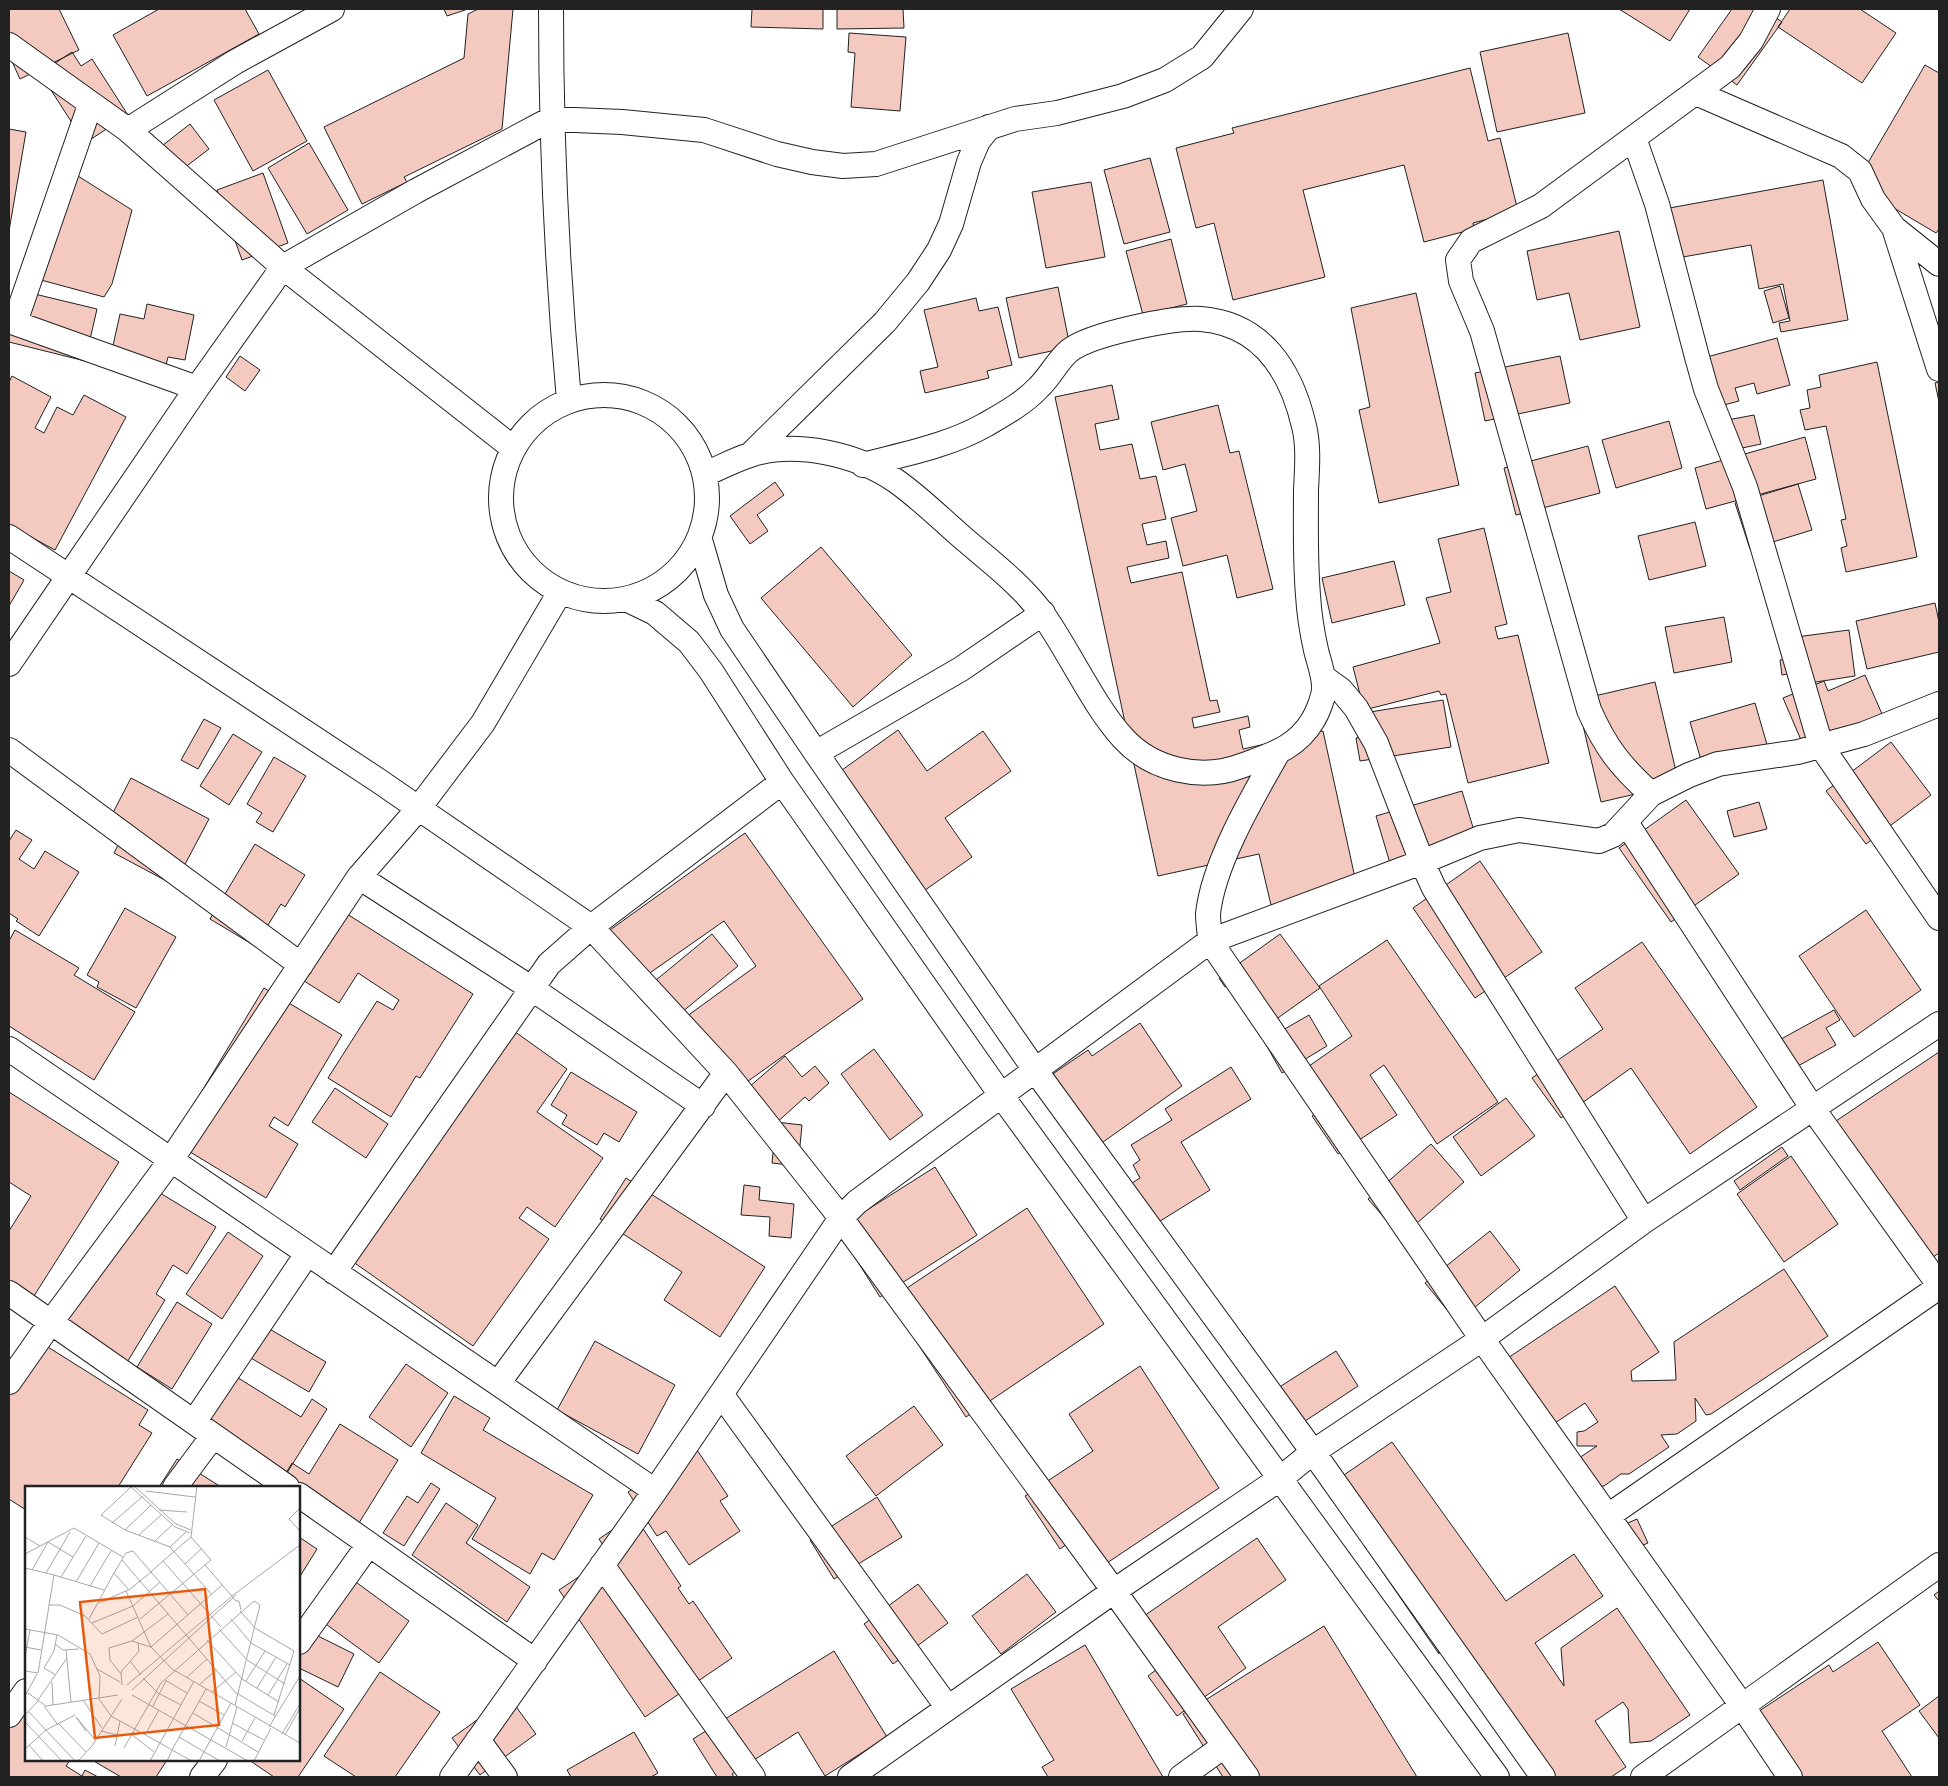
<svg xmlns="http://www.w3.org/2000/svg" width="1948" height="1786" font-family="Commissioner,sans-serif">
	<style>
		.building { fill: #f3c9c0; stroke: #222 }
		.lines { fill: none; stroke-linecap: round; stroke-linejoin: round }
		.street-casing { stroke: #222; stroke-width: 26 }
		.street { stroke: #fff; stroke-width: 24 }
		.inset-road { fill: none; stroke: #a7a7a7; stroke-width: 1 }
		.view { fill: #e8590c; fill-opacity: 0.15; stroke: #e8590c; stroke-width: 2.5 }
		.inset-edge { fill: none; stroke: #222; stroke-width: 2.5 }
	</style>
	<rect width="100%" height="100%" fill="#fff"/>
	<path class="building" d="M 9,9 L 59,9 L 79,50 L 20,79 L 9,55 Z
		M 159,9 L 245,9 L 259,34 L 147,96 L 113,35 Z
		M 444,9 L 468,9 L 447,16 Z
		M 478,9 L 513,9 L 502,129 L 404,177 L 407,182 L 362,204 L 324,127 L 464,58 L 468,14 Z
		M 752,9 L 823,9 L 823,29 L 751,27 Z
		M 837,9 L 903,9 L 904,28 L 837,29 Z
		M 1619,9 L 1690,9 L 1670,41 Z
		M 1732,9 L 1763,9 L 1782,22 L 1737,85 L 1698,57 Z
		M 1790,9 L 1860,9 L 1896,33 L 1862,83 L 1778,27 Z
		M 849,33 L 906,37 L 900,111 L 851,107 L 855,53 L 848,52 Z
		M 1568,33 L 1585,113 L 1497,132 L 1480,52 Z
		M 72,52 L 81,66 L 92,59 L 128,115 L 85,143 L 40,73 Z
		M 1925,65 L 1939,73 L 1939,229 L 1936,233 L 1855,185 Z
		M 1470,68 L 1488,141 L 1500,138 L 1518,211 L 1473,223 L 1474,229 L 1424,242 L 1404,165 L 1303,190 L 1325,277 L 1233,300 L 1214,223 L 1196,228 L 1176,148 L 1234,133 L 1232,128 Z
		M 268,70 L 307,141 L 253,171 L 214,100 Z
		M 190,124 L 209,149 L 167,181 L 149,156 Z
		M 9,129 L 26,132 L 9,231 Z
		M 309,143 L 348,210 L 307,234 L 268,168 Z
		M 1150,158 L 1170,232 L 1124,244 L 1104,170 Z
		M 62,166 L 132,210 L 112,284 L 104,297 L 26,276 Z
		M 263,173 L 288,243 L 242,260 L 217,190 Z
		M 1823,180 L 1848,320 L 1781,332 L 1779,323 L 1790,321 L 1783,284 L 1759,289 L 1751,245 L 1683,257 L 1653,211 Z
		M 1091,182 L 1105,257 L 1046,268 L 1032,192 Z
		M 1619,231 L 1640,327 L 1580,340 L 1569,293 L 1537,300 L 1527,251 Z
		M 1171,239 L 1187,304 L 1143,315 L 1126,251 Z
		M 1780,286 L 1789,318 L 1773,323 L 1764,291 Z
		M 1058,287 L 1070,347 L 1019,358 L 1006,298 Z
		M 18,290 L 97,309 L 85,361 L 9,342 L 9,332 Z
		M 1416,293 L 1459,485 L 1379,503 L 1359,410 L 1370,407 L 1351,308 Z
		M 976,298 L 979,311 L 998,307 L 1012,365 L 987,371 L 989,378 L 925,393 L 920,371 L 938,367 L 924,310 Z
		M 147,304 L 194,315 L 185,360 L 168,357 L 163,377 L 108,368 L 120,314 L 144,319 Z
		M 1777,338 L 1790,385 L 1757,394 L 1754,383 L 1735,388 L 1739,401 L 1705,410 L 1692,361 Z
		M 240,356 L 260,370 L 245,391 L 226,377 Z
		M 1560,356 L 1570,403 L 1485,421 L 1475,373 Z
		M 1877,362 L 1917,557 L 1846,572 L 1841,548 L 1847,546 L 1841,520 L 1846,519 L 1826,426 L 1805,430 L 1800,410 L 1810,408 L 1807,390 L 1821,387 L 1819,375 Z
		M 12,376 L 51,397 L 35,428 L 44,433 L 57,407 L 73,415 L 84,395 L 126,417 L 55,550 L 9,525 L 9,382 Z
		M 1939,382 L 1939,402 L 1935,383 Z
		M 1112,385 L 1119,419 L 1095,424 L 1100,450 L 1132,444 L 1140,479 L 1156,476 L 1166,519 L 1142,524 L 1147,545 L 1166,541 L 1169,558 L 1127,567 L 1131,583 L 1182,572 L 1210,701 L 1217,700 L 1220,712 L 1192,718 L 1194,728 L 1248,716 L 1250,727 L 1239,730 L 1243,749 L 1323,731 L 1357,887 L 1271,905 L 1259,854 L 1158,876 L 1055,397 Z
		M 1218,405 L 1230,453 L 1239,451 L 1273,589 L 1237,598 L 1227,555 L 1183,566 L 1171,518 L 1197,511 L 1185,464 L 1163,470 L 1151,422 Z
		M 1754,415 L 1761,444 L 1728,451 L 1722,421 Z
		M 1669,421 L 1682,468 L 1616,488 L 1602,440 Z
		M 1805,437 L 1816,479 L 1706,509 L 1695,468 Z
		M 1588,446 L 1600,493 L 1516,515 L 1504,468 Z
		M 775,482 L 784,495 L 757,515 L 768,531 L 750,544 L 730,516 Z
		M 1798,484 L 1812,530 L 1750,549 L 1735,503 Z
		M 1695,522 L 1706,566 L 1649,580 L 1638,536 Z
		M 1484,528 L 1507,624 L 1495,627 L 1498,639 L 1518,635 L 1549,763 L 1468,783 L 1446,694 L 1441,695 L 1439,691 L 1364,710 L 1353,667 L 1440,643 L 1426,598 L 1451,592 L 1438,539 Z
		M 821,547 L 912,655 L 853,707 L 761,598 Z
		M 1394,561 L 1405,605 L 1332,623 L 1322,578 Z
		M 9,571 L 24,580 L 9,606 Z
		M 1935,603 L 1939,622 L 1939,652 L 1867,669 L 1856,621 Z
		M 1724,617 L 1732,662 L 1674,673 L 1665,627 Z
		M 1849,630 L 1855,676 L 1803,684 L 1801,672 L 1782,675 L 1780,660 L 1800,657 L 1796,637 Z
		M 1865,675 L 1882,714 L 1804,747 L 1783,698 L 1824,681 L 1828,691 Z
		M 1655,682 L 1679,784 L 1601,802 L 1577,700 Z
		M 1443,700 L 1451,747 L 1360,761 L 1356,738 L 1361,737 L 1358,714 Z
		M 1755,703 L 1770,755 L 1705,774 L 1690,722 Z
		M 204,719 L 221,728 L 198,769 L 181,760 Z
		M 898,730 L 927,771 L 983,731 L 1011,771 L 945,818 L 972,857 L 911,900 L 835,775 Z
		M 233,734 L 262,752 L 229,805 L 200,786 Z
		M 1891,742 L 1931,795 L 1866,844 L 1826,791 Z
		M 274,757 L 306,776 L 273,832 L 256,822 L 262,813 L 247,804 Z
		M 131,778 L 209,819 L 174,885 L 114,853 L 122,837 L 105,828 Z
		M 1462,791 L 1478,844 L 1392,870 L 1376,816 Z
		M 1686,800 L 1739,874 L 1671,922 L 1619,848 Z
		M 1759,802 L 1767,829 L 1734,837 L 1727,811 Z
		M 16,830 L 32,840 L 19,859 L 34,869 L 45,851 L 79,872 L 39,936 L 16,921 L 18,919 L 9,913 L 9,841 Z
		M 745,833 L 863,999 L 730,1094 L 679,1022 L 756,966 L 724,921 L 644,977 L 610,930 Z
		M 255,844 L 305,875 L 285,907 L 281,904 L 255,946 L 210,919 Z
		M 1480,861 L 1542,952 L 1475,998 L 1413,908 Z
		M 336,907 L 473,994 L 420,1078 L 416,1076 L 391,1117 L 328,1078 L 377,1001 L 393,1010 L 399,1000 L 358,973 L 339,1003 L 293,974 Z
		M 125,908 L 176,937 L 136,1008 L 97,987 L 99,982 L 87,975 Z
		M 1866,910 L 1921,990 L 1854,1037 L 1799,956 Z
		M 15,930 L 79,968 L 74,975 L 135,1012 L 94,1080 L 9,1026 L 9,941 Z
		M 712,934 L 738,966 L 676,1017 L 650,985 Z
		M 1280,934 L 1320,988 L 1268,1025 L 1235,979 L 1225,987 L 1219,978 Z
		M 1387,940 L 1498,1102 L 1437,1144 L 1384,1065 L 1370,1075 L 1397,1115 L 1338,1154 L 1312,1116 L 1326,1106 L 1302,1071 L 1352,1036 L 1319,986 Z
		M 1642,942 L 1757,1107 L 1690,1154 L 1631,1068 L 1561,1118 L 1532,1078 L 1603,1029 L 1575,988 Z
		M 264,988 L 342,1035 L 288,1126 L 274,1117 L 269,1126 L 298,1144 L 266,1198 L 172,1141 Z
		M 1834,1010 L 1840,1020 L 1826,1028 L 1836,1045 L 1787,1072 L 1772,1044 Z
		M 1309,1015 L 1327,1046 L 1282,1073 L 1264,1041 Z
		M 500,1021 L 567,1069 L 537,1112 L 603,1158 L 555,1227 L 527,1207 L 519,1218 L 549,1239 L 473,1346 L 339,1252 Z
		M 1140,1023 L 1182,1086 L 1096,1147 L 1038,1084 L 1088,1050 L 1092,1056 Z
		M 874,1049 L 923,1115 L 890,1140 L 841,1074 Z
		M 1939,1052 L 1939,1253 L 1915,1269 L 1824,1129 Z
		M 785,1056 L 802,1077 L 815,1066 L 829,1083 L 809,1101 L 805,1097 L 764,1134 L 734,1100 Z
		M 1231,1067 L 1251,1099 L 1181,1142 L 1210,1190 L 1141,1233 L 1116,1193 L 1140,1178 L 1133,1165 L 1140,1160 L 1131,1145 L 1172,1120 L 1165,1109 Z
		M 571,1072 L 637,1112 L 619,1142 L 604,1133 L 597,1145 L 562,1124 L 567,1115 L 551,1105 Z
		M 335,1088 L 388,1124 L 366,1158 L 312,1122 Z
		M 9,1092 L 119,1162 L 32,1299 L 9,1284 L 9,1231 L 31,1196 L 9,1182 Z
		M 1506,1098 L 1535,1136 L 1481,1176 L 1453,1137 Z
		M 776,1122 L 802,1125 L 798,1166 L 772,1163 Z
		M 1431,1144 L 1464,1182 L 1401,1237 L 1368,1199 Z
		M 1782,1147 L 1788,1156 L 1740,1190 L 1734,1181 Z
		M 1791,1156 L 1838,1224 L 1784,1262 L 1737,1194 Z
		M 935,1167 L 977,1235 L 880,1297 L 837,1229 Z
		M 626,1178 L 765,1267 L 720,1337 L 664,1300 L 682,1272 L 600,1219 Z
		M 142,1182 L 216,1227 L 187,1274 L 173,1265 L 156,1294 L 165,1300 L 126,1364 L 57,1322 Z
		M 744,1185 L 760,1187 L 759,1200 L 794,1204 L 791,1238 L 769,1236 L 770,1217 L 741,1215 Z
		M 1027,1208 L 1104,1324 L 966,1417 L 889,1300 Z
		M 1490,1231 L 1520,1270 L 1457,1322 L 1425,1283 Z
		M 228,1232 L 263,1256 L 222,1319 L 186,1294 Z
		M 1784,1269 L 1828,1336 L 1711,1414 L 1706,1415 L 1695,1398 L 1696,1421 L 1677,1434 L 1661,1435 L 1669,1447 L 1629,1474 L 1621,1474 L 1604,1486 L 1574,1487 L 1573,1462 L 1597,1446 L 1577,1446 L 1577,1432 L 1584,1431 L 1598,1422 L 1585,1403 L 1543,1431 L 1499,1364 L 1615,1286 L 1659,1352 L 1631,1371 L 1632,1381 L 1676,1380 L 1674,1342 Z
		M 177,1302 L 212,1324 L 172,1389 L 137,1367 Z
		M 261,1324 L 326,1362 L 309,1392 L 244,1354 Z
		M 32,1337 L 148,1410 L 139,1425 L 152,1433 L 118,1487 L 26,1487 L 26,1510 L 9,1499 L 9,1374 Z
		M 595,1341 L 675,1385 L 638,1454 L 557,1410 Z
		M 1336,1351 L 1358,1386 L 1293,1429 L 1270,1393 Z
		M 406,1364 L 448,1393 L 411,1447 L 369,1417 Z
		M 1140,1366 L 1219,1488 L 1095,1571 L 1074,1539 L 1060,1549 L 1025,1496 L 1093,1451 L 1069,1414 Z
		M 227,1371 L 301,1417 L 312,1399 L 327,1409 L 285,1476 L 196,1420 Z
		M 454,1396 L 490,1418 L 483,1430 L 593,1495 L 554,1560 L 542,1553 L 530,1574 L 472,1539 L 496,1498 L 421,1453 Z
		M 914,1406 L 943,1445 L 876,1496 L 846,1456 Z
		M 340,1424 L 398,1460 L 354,1531 L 279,1485 L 292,1463 L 309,1474 Z
		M 1392,1442 L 1506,1601 L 1574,1554 L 1603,1596 L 1535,1643 L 1564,1686 L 1561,1648 L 1617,1608 L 1690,1715 L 1651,1741 L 1630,1743 L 1628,1709 L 1623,1702 L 1595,1721 L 1626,1767 L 1611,1777 L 1529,1777 L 1438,1646 L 1439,1654 L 1325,1488 Z
		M 695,1447 L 728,1496 L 720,1501 L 740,1531 L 689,1565 L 666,1531 L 657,1536 L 628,1492 Z
		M 177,1459 L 221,1487 L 159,1487 Z
		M 431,1483 L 440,1489 L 404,1546 L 383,1533 L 407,1496 L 418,1503 Z
		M 877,1497 L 902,1537 L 834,1579 L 810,1540 Z
		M 446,1503 L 478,1525 L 466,1543 L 530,1587 L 507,1622 L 412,1555 Z
		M 634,1515 L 681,1586 L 678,1588 L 689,1604 L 693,1601 L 732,1658 L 645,1717 L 559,1590 L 610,1556 L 599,1539 Z
		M 1637,1519 L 1648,1543 L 1624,1553 L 1614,1529 Z
		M 299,1537 L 317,1549 L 299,1578 Z
		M 1257,1538 L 1286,1580 L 1218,1627 L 1246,1668 L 1177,1716 L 1148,1676 L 1157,1669 L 1128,1627 Z
		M 1027,1574 L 1056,1612 L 1001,1654 L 972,1616 Z
		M 349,1577 L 409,1621 L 379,1663 L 319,1619 Z
		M 918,1584 L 948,1623 L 893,1664 L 864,1624 Z
		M 1939,1591 L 1939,1601 L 1934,1595 Z
		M 1324,1626 L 1417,1777 L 1223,1777 L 1183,1714 Z
		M 304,1629 L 354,1654 L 338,1687 L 299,1668 L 299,1640 Z
		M 1878,1642 L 1920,1705 L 1882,1731 L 1912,1777 L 1785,1777 L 1747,1719 L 1829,1665 L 1833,1672 Z
		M 1085,1645 L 1163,1777 L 1048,1777 L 1042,1767 L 1054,1760 L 1011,1689 Z
		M 834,1651 L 887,1737 L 825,1776 L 798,1732 L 732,1774 L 734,1777 L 717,1777 L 693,1739 Z
		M 380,1672 L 440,1712 L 395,1777 L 356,1777 L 324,1756 Z
		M 26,1675 L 26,1760 L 70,1760 L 66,1766 L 82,1776 L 85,1770 L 98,1777 L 9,1777 L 9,1704 Z
		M 299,1678 L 344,1709 L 298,1777 L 274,1777 L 249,1760 L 299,1760 Z
		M 1939,1696 L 1939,1738 L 1919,1711 Z
		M 509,1697 L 536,1734 L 480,1775 L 452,1738 Z
		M 634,1732 L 658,1773 L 651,1777 L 571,1777 L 567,1770 Z
		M 92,1760 L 167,1760 L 156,1777 L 121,1777 Z"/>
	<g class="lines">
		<defs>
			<path id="street" d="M 551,9 C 551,140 557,270 569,400
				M 9,45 L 128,130 L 283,267 L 513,448
				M 1696,93 L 1841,156 L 1860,171 L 1873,199 L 1894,228 L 1939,264
				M 128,130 L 235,62 L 332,9
				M 1634,138 L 1657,204 L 1697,357 L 1706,389 L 1745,487 L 1821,746 L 1939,918
				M 1894,228 L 1939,369
				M 9,321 L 197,388
				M 15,322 L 90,105
				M501 498a103 103 0 1 1 206 0a103 103 0 1 1-206 0Z
				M 750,455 L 885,322 L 918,282 L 939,250 L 951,224 L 969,162 L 978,141 L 989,127
				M 705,474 C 720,468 734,460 750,455 C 795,440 857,454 896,481 C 919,497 941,519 963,538 C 991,562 1023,586 1044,616 C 1070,653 1093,705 1123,738 C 1152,770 1201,781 1241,766 C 1270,755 1296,749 1313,720 C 1318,712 1323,698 1324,690 C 1325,677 1319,663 1316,650 C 1312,632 1309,613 1308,595 C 1305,560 1306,525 1306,490 C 1307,469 1309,446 1304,426 C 1291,370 1262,324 1201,319 C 1173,317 1090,334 1069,351 C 1057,361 1050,377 1038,388 C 1024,403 1004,414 985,425 C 948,446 904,454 863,465
				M 9,537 L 379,781 L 591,927 L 726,1073 L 841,1218 L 1114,1591 L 1247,1777
				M 700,540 L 716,595 L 732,629 L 816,753 L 1035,1070 L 1313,1452 L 1543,1777
				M 628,600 L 655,613 L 689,642 L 711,671 L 782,782 L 1001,1095 L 1497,1777
				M 9,664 L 197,388 L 283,267 L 416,191 L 551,119 L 622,122 L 704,130 L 777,154 L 812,162 L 843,166 L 876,164 L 1015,119 L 1057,113 L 1123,96 L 1165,80 L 1202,57 L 1241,9
				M 1323,677 L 1341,690 L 1356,708 L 1376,743 L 1422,862 L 1434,888 L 1644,1221
				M 9,750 L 301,965
				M 816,753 L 961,669 L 1043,613
				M 1277,754 C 1252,798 1213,864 1208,914 C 1208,923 1210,933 1210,941 L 1482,1339 L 1743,1707 L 1790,1777
				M 1651,794 C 1620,766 1606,748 1589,710 L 1482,331 L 1461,281 L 1458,260 L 1471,241 L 1541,206 L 1730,67 L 1751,41 L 1768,9
				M 1627,824 L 1813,1109 L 1939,1285
				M 359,877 L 531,988 L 703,1106
				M 9,1049 L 655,1491
				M 334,1272 L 549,964 L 591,927 L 782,782
				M 9,1293 L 287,1487
				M 9,1382 L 51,1322 L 171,1160 L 359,877 L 418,809 L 483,723 L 560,592
				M 499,1382 L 726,1073
				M 721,1394 L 948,1708
				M 194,1422 L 307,1254
				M 175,1487 L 213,1436
				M 299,1495 L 535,1661
				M 1608,1516 L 1939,1287
				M 602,1565 L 753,1777
				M 299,1642 L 369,1544
				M 9,1715 L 26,1691
				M 478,1740 L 505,1777
				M 202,1777 L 215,1760
				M 452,1777 L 655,1491 L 841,1218 L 857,1202 L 1210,941 L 1422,862 L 1480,838 L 1519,830 L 1599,841 L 1613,835 L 1651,794 L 1689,775 L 1718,764 L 1798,752 L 1864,734 L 1939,704
				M 850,1777 L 1114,1591 L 1281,1478 L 1313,1452 L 1482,1339 L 1644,1221 L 1939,1024
				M 1181,1777 L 1224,1746
				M 1643,1777 L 1939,1565"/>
		</defs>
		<use href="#street" class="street-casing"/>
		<use href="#street" class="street"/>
	</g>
	<g transform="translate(25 1486)">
		<rect width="275" height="275" fill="#fff"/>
		<path class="inset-road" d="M 109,0 L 151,38 L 166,44M 172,0 L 166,51 L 138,75 L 196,141M 106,1 L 76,29 L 100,44 L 145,61 L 160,78M 106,1 L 150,41 L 165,47M 121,5 L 170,11M 275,22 L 264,33 L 275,45M 134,24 L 162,26M 87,37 L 117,11M 100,44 L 126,19M 114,49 L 136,29M 0,51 L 15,60M 130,55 L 147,39M 145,61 L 161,46M 176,63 L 160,78 L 187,109M 108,65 L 126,86 L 104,104 L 89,87 L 101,67 ZM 0,68 L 49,42 L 98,71M 97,74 L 210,206 L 250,230M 138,75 L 126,86 L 163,129M 180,79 L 211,115 L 214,115 L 216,124M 0,82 L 29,89 L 13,187 L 0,185M 7,84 L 23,56 L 48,71M 21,87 L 45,46M 29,89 L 79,104M 36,91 L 61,50M 51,96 L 74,57M 65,100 L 86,65M 101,105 L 126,161 L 147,183 L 275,257M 74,117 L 103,104M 24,119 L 35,119 L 60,130 L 77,148 L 113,131M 215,125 L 230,142 L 269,165 L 249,229M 64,133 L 89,87M 115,133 L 186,74 L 166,51M 206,133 L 226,157 L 265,179M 67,137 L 108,120 L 135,96M 0,143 L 33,149 L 65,168 L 75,190 L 74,213 L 86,230 L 135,257 L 169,195M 194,143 L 222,174 L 260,198M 182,154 L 217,193 L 254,216M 113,157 L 126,161 L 197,99M 30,158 L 38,164 L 54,163M 0,161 L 16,164M 41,164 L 46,216M 0,170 L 5,144M 105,175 L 116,189M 72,183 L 95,196M 96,188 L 85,174 L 84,162 L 107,155 L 143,128M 31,189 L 19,182 L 29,165 L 32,149M 118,192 L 133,207 L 156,219M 161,192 L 182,173M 140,194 L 162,207M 221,195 L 240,165M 27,196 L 28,219M 97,199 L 96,186 L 114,165 L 113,157 L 107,155M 102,199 L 207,110 L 275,59M 174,199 L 191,184M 232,202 L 251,171M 107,204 L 211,109M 187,206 L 211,186M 3,207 L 21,220 L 93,209M 107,209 L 223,275M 243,209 L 262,178M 0,210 L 12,188M 13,214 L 42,172M 58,214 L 77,242M 174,215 L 199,229M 19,220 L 33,239M 128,220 L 141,195M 4,226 L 50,275M 168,227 L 233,266M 0,229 L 13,215M 0,236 L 37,275M 207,237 L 239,254M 34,238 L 61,266M 244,241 L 275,190M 61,245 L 51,231 L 71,255M 76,245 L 92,249M 106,248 L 129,266M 257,248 L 275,218M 120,249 L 134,224M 260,249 L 275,222M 154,251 L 195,275M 217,255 L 230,232M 4,259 L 18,275M 90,260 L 95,235M 201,261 L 212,221M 99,262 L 136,197 L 229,115 L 235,119 L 210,219M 0,263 L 21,244 L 50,229M 53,275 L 67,260 L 97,213M 125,275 L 135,257 L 147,264 L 181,203M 142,275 L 147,264 L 167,275M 174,275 L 206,217M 229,275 L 246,242"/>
		<path class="view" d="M 180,103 L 194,239 L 70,252 L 55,116 Z"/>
		<rect width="275" height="275" class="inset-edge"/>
	</g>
	<rect width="1948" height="1786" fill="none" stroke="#222222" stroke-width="20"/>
</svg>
